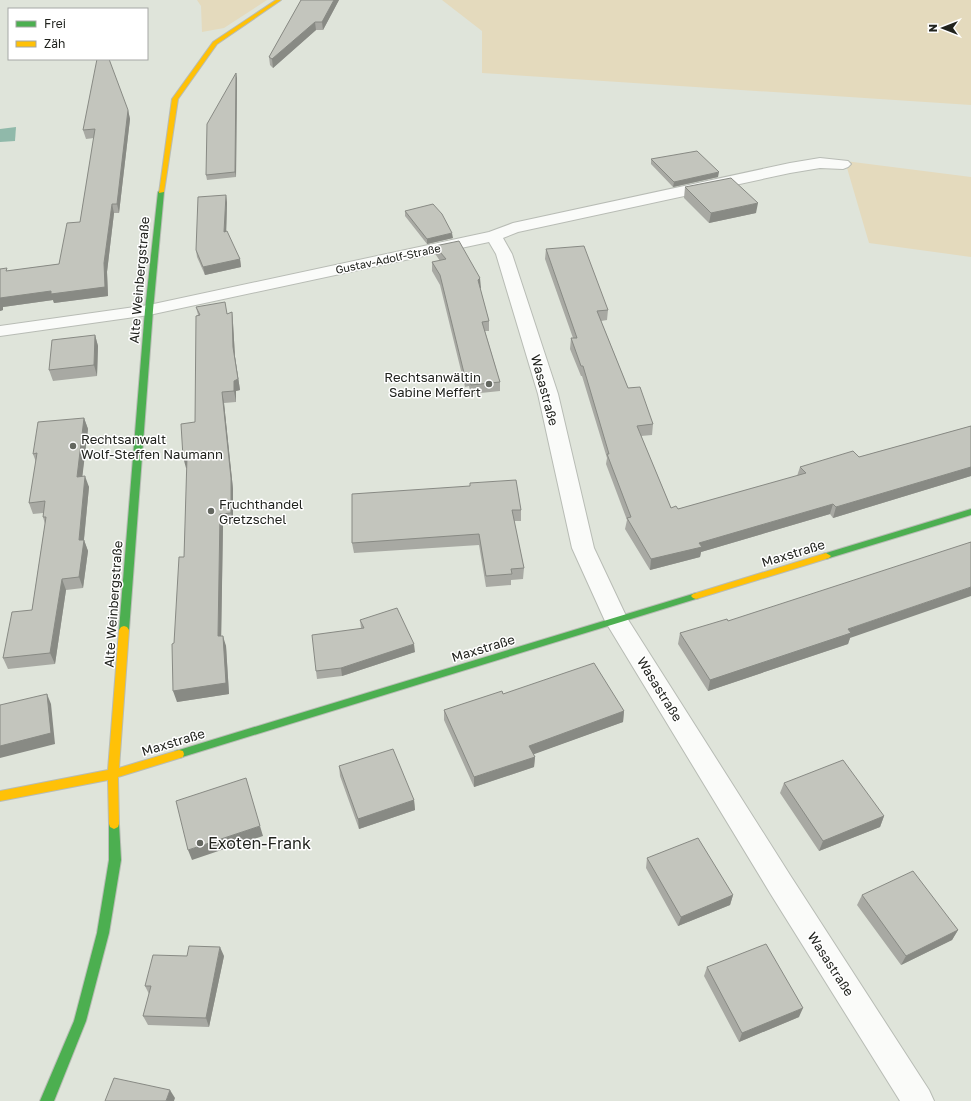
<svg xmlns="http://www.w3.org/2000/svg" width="971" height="1101" font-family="'Golos Text',sans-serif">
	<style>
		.green { fill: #e4dabd }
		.water { fill: #90b9aa }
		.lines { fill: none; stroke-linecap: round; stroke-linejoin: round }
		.street-casing { stroke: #b8bcb5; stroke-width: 2 }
		.fast-casing { stroke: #b8bcb5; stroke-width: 2 }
		.slow-casing { stroke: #b8bcb5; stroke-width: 2 }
		.street { fill: #fafbf9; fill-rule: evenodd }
		.fast { fill: #4caf50; fill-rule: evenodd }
		.slow { fill: #ffc107; fill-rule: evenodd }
		.wall { fill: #a8a9a3 }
		.shaded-wall { fill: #888a84 }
		.building { fill: #c3c5bd; stroke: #888a84 }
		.poi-dot { fill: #646760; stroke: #fff; stroke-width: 1.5 }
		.labels { text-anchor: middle; stroke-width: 3; stroke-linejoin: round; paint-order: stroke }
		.far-street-label { font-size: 11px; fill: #21231e; stroke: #fff }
		.street-label { font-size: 13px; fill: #21231e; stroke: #fff }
		.poi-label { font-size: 13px; fill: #21231e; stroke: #fff; text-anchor: start }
		.near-poi-label { font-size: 16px; fill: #21231e; stroke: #fff; text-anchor: start }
	</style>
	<rect width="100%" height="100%" fill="#dfe4da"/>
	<path class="green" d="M 197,0 L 267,0 L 224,28 L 202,32 L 201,6 Z
		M 442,0 L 971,0 L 971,105 L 482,73 L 482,31 Z
		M 845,161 L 971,177 L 971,257 L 869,243 Z"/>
	<path class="water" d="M 16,127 L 15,141 L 0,142 L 0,129 Z"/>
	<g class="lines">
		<defs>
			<path id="street" d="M 820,158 L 848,161 L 851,164 L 848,167 L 843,169 L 820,168 L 790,173 L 518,232 L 503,238 L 512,254 L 558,394 L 594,548 L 627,618 L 790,875 L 929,1090 L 934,1101 L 900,1101 L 770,893 L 605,621 L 572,548 L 538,394 L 496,254 L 489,242 L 149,315 L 0,336 L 0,326 L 149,305 L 489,232 L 513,223 L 790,163 Z"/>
			<path id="fast" d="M 161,190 L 164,192 L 153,310 L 129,630 L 127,633 L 121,633 L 119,630 L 145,310 L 158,192 Z
				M 971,509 L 971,515 L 826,559 L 821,556 L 823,554 Z
				M 696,593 L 699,594 L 701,596 L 699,598 L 179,758 L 175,757 L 174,754 L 175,751 L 179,750 Z
				M 114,819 L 118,821 L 119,824 L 121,860 L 109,933 L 86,1021 L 54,1101 L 40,1101 L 74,1021 L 97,933 L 109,860 L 109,824 L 110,821 Z"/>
			<path id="slow" d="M 276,0 L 281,0 L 217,44 L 178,99 L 164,192 L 159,193 L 172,99 L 213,42 Z
				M 826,553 L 831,556 L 829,558 L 696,599 L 693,598 L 691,596 L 693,594 Z
				M 124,626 L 127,627 L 129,630 L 119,768 L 179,750 L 183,751 L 184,754 L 183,757 L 118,777 L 119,824 L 118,827 L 114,829 L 110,827 L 109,824 L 108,780 L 0,801 L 0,791 L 108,770 L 119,630 L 121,627 Z"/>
		</defs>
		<use href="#street" class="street-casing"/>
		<use href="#fast" class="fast-casing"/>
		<use href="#slow" class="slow-casing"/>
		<use href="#street" class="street"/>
		<use href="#fast" class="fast"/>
		<use href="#slow" class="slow"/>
	</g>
	<path class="wall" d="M 301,0 L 339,0 L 323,30 L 316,30 L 273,68 L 270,65 L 269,57 Z
		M 237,78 L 236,177 L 207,180 L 206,175 Z
		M 128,110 L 130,119 L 119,213 L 114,213 L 107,272 L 108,296 L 54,303 L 53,300 L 3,307 L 3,310 L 0,311 L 0,269 L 7,271 L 59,264 L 80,222 L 94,138 L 86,139 L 83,130 Z
		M 651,159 L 718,177 L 673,187 L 651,164 Z
		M 685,187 L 756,213 L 709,223 L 684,198 Z
		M 226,195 L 227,203 L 226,231 L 240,259 L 241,267 L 205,275 L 197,257 L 196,250 Z
		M 405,211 L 453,238 L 427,244 L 405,216 Z
		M 435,246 L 481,288 L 480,288 L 489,321 L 489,331 L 485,331 L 500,382 L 500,391 L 471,394 L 469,386 L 465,387 L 440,285 L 432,271 L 432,262 L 440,261 L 436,255 Z
		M 546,249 L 608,310 L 607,320 L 601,321 L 628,388 L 653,424 L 652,435 L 641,436 L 671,508 L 678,509 L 797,476 L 800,467 L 859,457 L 971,426 L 971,476 L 833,518 L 830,514 L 701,552 L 700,557 L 650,570 L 625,529 L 627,520 L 606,464 L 607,458 L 582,376 L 581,376 L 570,349 L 571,338 L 573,338 L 545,259 Z
		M 196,307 L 227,314 L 232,312 L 233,323 L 235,357 L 240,390 L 236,391 L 236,402 L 224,403 L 233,489 L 233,524 L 223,525 L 221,636 L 226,646 L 229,694 L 177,702 L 174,643 L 184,557 L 187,468 L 186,468 L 195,422 L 198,315 Z
		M 95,335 L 98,346 L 97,376 L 53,381 L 49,370 Z
		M 84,418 L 88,429 L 82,476 L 89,487 L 84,540 L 88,551 L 83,588 L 66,590 L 55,664 L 8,669 L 3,658 L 32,610 L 45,524 L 43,517 L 43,513 L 33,514 L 29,503 L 36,462 L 33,454 Z
		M 352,494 L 521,510 L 521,521 L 514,521 L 524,568 L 523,579 L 511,580 L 511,585 L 486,587 L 479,545 L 354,553 L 352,543 Z
		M 360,620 L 415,652 L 342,676 L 317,679 L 316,671 L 361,628 Z
		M 728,621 L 850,638 L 848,644 L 708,691 L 678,644 L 680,633 Z
		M 503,694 L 624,711 L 623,722 L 533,754 L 535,757 L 534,767 L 474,787 L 444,720 L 444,710 Z
		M 339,766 L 414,800 L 415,810 L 359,829 L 340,776 Z
		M 784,783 L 884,816 L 880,827 L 819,851 L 780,793 Z
		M 647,858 L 733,895 L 730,905 L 678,926 L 646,868 Z
		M 862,895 L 958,930 L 952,940 L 901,965 L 857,905 Z
		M 224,956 L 209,1027 L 148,1025 L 143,1016 L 149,994 L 145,986 Z
		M 707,967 L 799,1017 L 739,1042 L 704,976 Z"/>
	<path class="shaded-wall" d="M 334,0 L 339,0 L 323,30 L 322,22 Z
		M 315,22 L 316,30 L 273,68 L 272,59 Z
		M 236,73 L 237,78 L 236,177 L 235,172 Z
		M 128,110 L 130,119 L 119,213 L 117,204 Z
		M 719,172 L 718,177 L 673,187 L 674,182 Z
		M 226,195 L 227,203 L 226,239 L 224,232 Z
		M 758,203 L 756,213 L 709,223 L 711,213 Z
		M 112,204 L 114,213 L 107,272 L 108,296 L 54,303 L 53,300 L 3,307 L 3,310 L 0,311 L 0,298 L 104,263 Z
		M 452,233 L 453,238 L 427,244 L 427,239 Z
		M 240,259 L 241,267 L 205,275 L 203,267 Z
		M 480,278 L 481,288 L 478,290 L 478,280 Z
		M 232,312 L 233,323 L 235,357 L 240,390 L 236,391 L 236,402 L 234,391 Z
		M 95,335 L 98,346 L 97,376 L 94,365 Z
		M 222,392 L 224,403 L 233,489 L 233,524 L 231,513 Z
		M 84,418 L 88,429 L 81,488 L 77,477 Z
		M 183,457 L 187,457 L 190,468 L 186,468 Z
		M 971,467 L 971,476 L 833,518 L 836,507 Z
		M 85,476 L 89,487 L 83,548 L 84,540 L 88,551 L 83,588 L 79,577 L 79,540 Z
		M 833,504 L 830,514 L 701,552 L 700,557 L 650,570 L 651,559 L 699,543 Z
		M 220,514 L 223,525 L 221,647 L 218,636 Z
		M 62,579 L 66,590 L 55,664 L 50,653 Z
		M 971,587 L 971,596 L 850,638 L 848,644 L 708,691 L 710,680 L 848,629 Z
		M 223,636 L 226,646 L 229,694 L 177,702 L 173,691 Z
		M 414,644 L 415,652 L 342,676 L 341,668 Z
		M 47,694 L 51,704 L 55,744 L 0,758 L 0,746 Z
		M 624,711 L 623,722 L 529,756 L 529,746 Z
		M 535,757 L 534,767 L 474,787 L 474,777 Z
		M 414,800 L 415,810 L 359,829 L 358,819 Z
		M 884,816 L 880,827 L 819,851 L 823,841 Z
		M 260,826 L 263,836 L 192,860 L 188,850 Z
		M 733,895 L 730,905 L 678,926 L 681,917 Z
		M 958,930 L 952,940 L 901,965 L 906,956 Z
		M 220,947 L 224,956 L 209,1027 L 206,1018 Z
		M 803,1008 L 799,1017 L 739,1042 L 742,1033 Z
		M 170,1090 L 175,1098 L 174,1101 L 166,1101 Z"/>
	<path class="building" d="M 301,0 L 334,0 L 322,22 L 315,22 L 272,59 L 269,57 Z
		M 97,59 L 109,59 L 128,110 L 117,204 L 112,204 L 104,263 L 105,287 L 51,294 L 51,291 L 0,298 L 0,269 L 7,268 L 6,271 L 59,264 L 67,223 L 80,222 L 95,129 L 83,130 Z
		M 236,73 L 235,172 L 206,175 L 207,124 Z
		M 697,151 L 719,172 L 674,182 L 651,159 Z
		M 731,178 L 758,203 L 711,213 L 685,187 Z
		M 226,195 L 224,232 L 227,231 L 240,259 L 203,267 L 196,250 L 198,197 Z
		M 433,204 L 442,214 L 452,233 L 427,239 L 405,211 Z
		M 459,241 L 480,278 L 478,280 L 489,321 L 482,322 L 500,382 L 471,385 L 469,377 L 465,377 L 440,275 L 432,262 L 446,259 L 435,246 Z
		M 584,246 L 608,310 L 597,311 L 628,388 L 640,387 L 653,424 L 637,426 L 671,508 L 676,506 L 678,509 L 806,473 L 800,467 L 853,451 L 859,457 L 971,426 L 971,467 L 836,507 L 833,504 L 699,543 L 702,547 L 651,559 L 627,518 L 631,517 L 607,454 L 609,454 L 583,366 L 581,366 L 571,338 L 577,338 L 546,249 Z
		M 225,302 L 227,314 L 232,312 L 233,347 L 238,379 L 234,381 L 234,391 L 222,392 L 231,478 L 231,513 L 220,514 L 218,636 L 223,636 L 226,683 L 173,691 L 172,644 L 174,643 L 179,557 L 184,557 L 187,457 L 183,457 L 181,424 L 195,422 L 196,316 L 200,315 L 196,307 Z
		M 95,335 L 94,365 L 49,370 L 52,340 Z
		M 84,418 L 77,477 L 85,476 L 79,540 L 84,540 L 79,577 L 62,579 L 50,653 L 3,658 L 12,612 L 32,610 L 46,517 L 43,517 L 45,501 L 29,503 L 37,453 L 33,454 L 38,422 Z
		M 516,480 L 521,510 L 512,510 L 524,568 L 511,569 L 512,574 L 486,576 L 479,534 L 352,543 L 352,494 L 470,486 L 470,483 Z
		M 971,542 L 971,587 L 848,629 L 851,633 L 710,680 L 680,633 L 727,619 L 728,621 Z
		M 397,608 L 414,644 L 341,668 L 316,671 L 312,635 L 364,628 L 360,620 Z
		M 594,663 L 624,711 L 529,746 L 535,757 L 474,777 L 444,710 L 502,691 L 503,694 Z
		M 47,694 L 51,733 L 0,746 L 0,705 Z
		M 393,749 L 414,800 L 358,819 L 339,766 Z
		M 843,760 L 884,816 L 823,841 L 784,783 Z
		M 246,778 L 260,826 L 188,850 L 176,801 Z
		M 698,838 L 733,895 L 681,917 L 647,858 Z
		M 913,871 L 958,930 L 906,956 L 862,895 Z
		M 766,944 L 803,1008 L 742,1033 L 707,967 Z
		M 189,946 L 220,947 L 206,1018 L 143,1016 L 151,986 L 145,986 L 153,955 L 187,956 Z
		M 114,1078 L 170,1090 L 166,1101 L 105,1101 Z"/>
	<g class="poi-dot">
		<circle cx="489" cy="384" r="4"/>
		<circle cx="73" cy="446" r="4"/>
		<circle cx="211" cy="511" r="4"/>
		<circle cx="200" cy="843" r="4"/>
	</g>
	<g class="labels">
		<g class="far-street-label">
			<text transform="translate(388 259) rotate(-12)" y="4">Gustav-Adolf-Straße</text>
		</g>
		<g class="street-label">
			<text transform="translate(139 280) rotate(-85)" y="5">Alte Weinbergstraße</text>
			<text transform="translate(545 390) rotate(75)" y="5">Wasastraße</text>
			<text transform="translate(793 553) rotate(-17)" y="5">Maxstraße</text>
			<text transform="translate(113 604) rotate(-86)" y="5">Alte Weinbergstraße</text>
			<text transform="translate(483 648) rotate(-17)" y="5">Maxstraße</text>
			<text transform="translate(660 689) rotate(58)" y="5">Wasastraße</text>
			<text transform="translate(173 742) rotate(-17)" y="5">Maxstraße</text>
			<text transform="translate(831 964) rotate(57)" y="5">Wasastraße</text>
		</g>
		<g class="poi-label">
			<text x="481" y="382" text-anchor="end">Rechtsanwältin<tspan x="481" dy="15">Sabine Meffert</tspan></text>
			<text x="81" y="444">Rechtsanwalt<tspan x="81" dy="15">Wolf-Steffen Naumann</tspan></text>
			<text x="219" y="509">Fruchthandel<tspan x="219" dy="15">Gretzschel</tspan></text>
		</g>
		<g class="near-poi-label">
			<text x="208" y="849">Exoten-Frank</text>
		</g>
	</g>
	<rect x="8" y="8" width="140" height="52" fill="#ffffff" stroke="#a6a7a5"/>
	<rect x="16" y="21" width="20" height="6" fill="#4caf50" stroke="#a6a7a5"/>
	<text x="44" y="28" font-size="12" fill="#21231e">Frei</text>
	<rect x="16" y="41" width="20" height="6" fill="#ffc107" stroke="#a6a7a5"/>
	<text x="44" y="48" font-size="12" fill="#21231e">Zäh</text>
	<g transform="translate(943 28) rotate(270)" stroke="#ffffff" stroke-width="3" paint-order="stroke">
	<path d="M0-3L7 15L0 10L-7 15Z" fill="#21231e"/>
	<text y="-6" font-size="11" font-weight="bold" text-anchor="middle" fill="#21231e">N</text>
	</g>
</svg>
